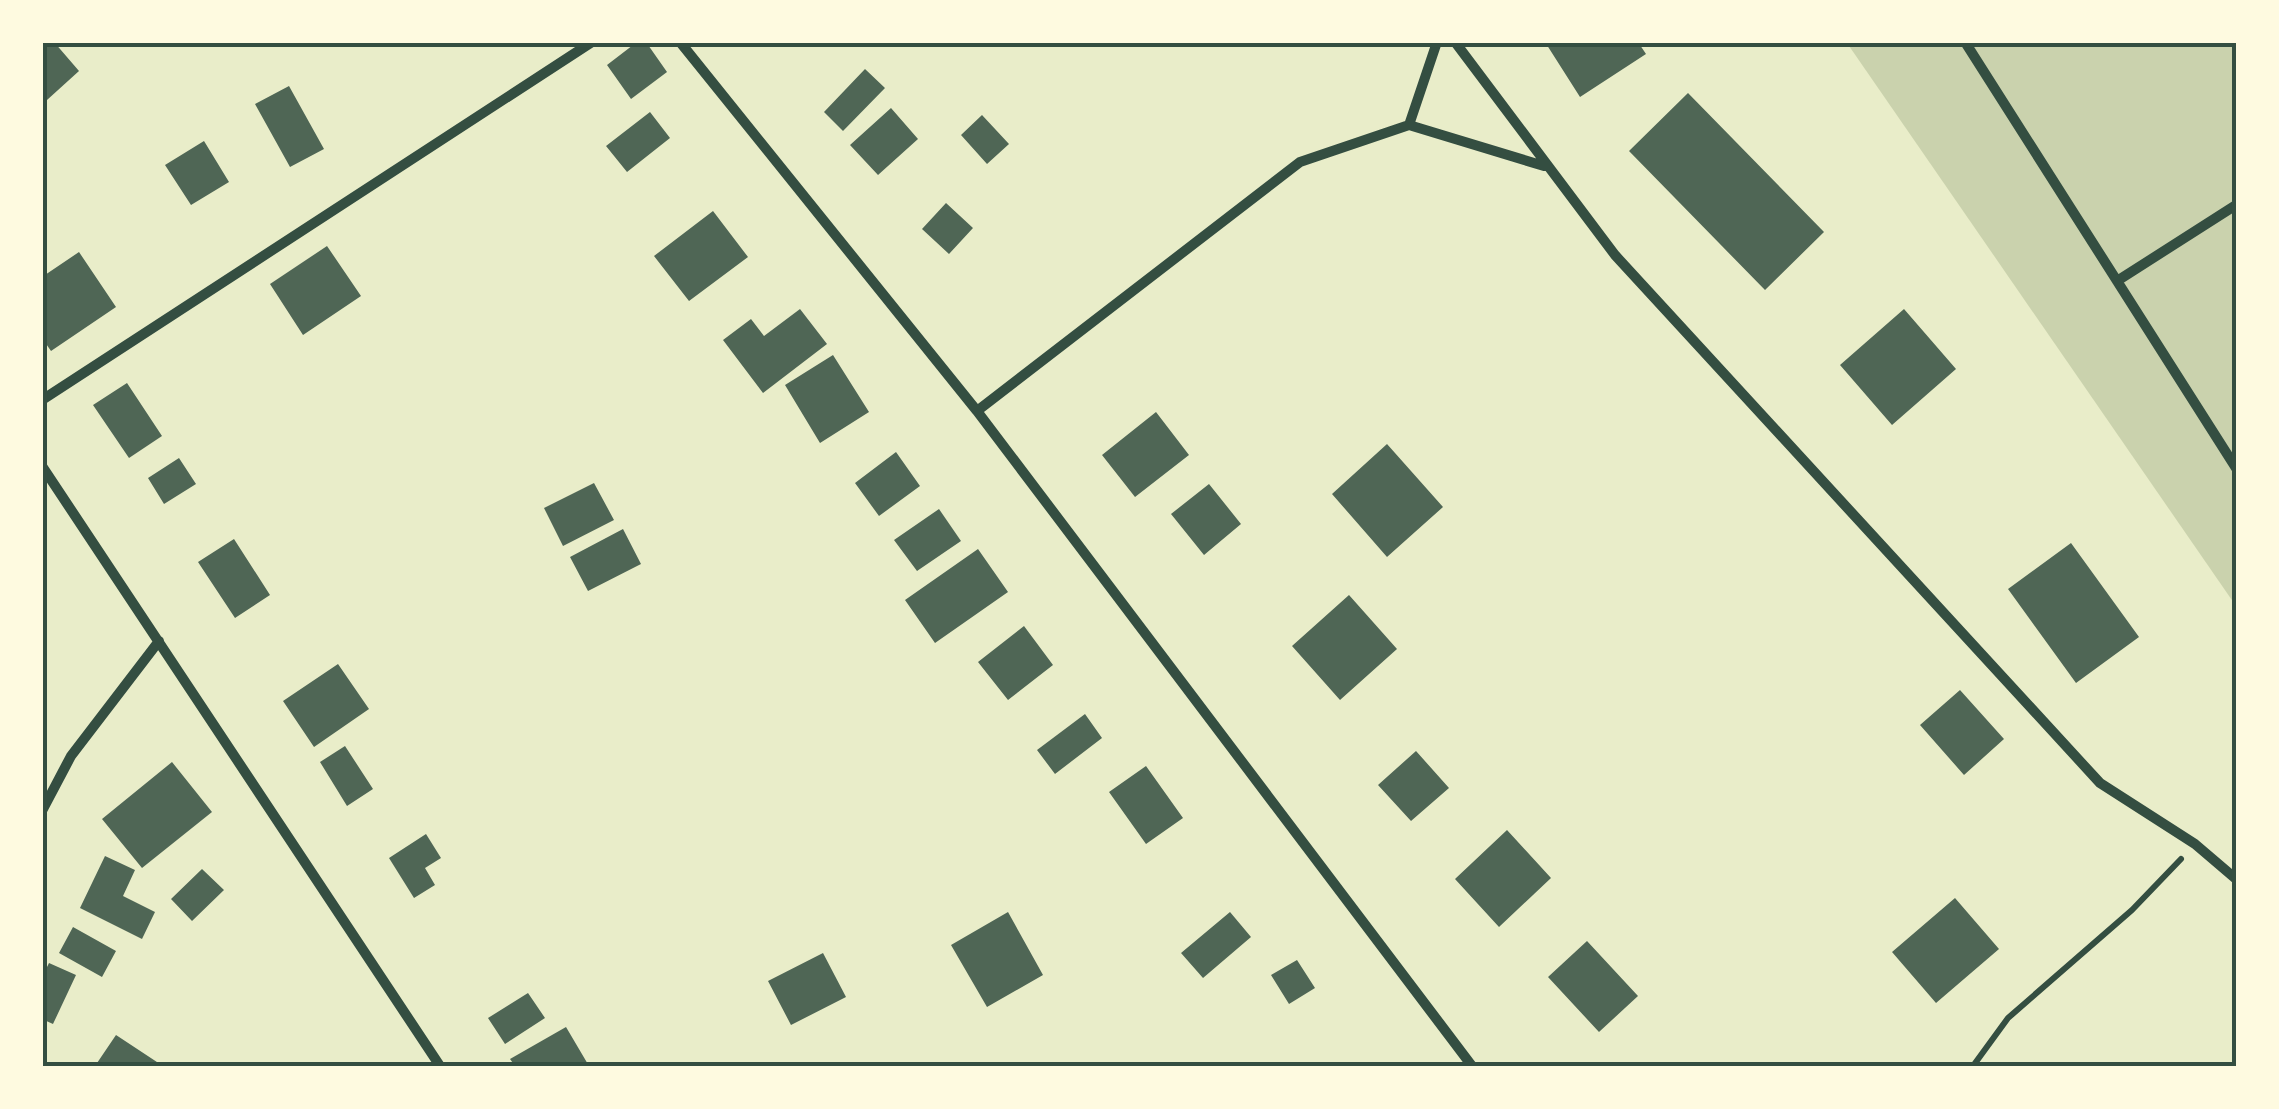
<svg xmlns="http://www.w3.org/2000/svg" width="2279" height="1109" font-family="Raleway,sans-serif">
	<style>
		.green { fill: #cad2ad }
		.building { fill: #4f6655 }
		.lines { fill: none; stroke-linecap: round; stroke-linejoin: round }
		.path { stroke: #344e41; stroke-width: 6 }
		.minor { stroke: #344e41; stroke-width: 10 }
		.neatline { fill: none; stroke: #344e41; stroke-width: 4 }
	</style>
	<rect width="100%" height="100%" fill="#e9edc9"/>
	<path class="green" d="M 1847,43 L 2236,43 L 2236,606 Z"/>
	<path class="building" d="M 42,42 L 54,42 L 79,71 L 47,100 L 42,95 Z
		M 637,42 L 646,42 L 667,72 L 631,99 L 607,65 Z
		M 1545,42 L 1638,42 L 1646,54 L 1580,97 Z
		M 865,69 L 885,88 L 843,131 L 824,112 Z
		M 289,86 L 324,149 L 290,167 L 255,104 Z
		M 1688,93 L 1824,232 L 1765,290 L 1629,151 Z
		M 891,108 L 918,139 L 878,175 L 850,145 Z
		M 650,112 L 670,138 L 627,172 L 606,146 Z
		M 982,115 L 1009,144 L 987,164 L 961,135 Z
		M 204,141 L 229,182 L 191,205 L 165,165 Z
		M 946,203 L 973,228 L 949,254 L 922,229 Z
		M 713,211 L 748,257 L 689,301 L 654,256 Z
		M 327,246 L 361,296 L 303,335 L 270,284 Z
		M 79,252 L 116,307 L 51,351 L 42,338 L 42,277 Z
		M 800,309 L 827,344 L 763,393 L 723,340 L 751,319 L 764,336 Z
		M 1904,309 L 1956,369 L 1892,425 L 1840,365 Z
		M 833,355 L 869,412 L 820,443 L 785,385 Z
		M 127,383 L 162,436 L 129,458 L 93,405 Z
		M 1156,412 L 1189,455 L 1135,497 L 1102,455 Z
		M 1387,444 L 1443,507 L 1387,557 L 1332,494 Z
		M 896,452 L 920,486 L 879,516 L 855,483 Z
		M 179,458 L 196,484 L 164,504 L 148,478 Z
		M 594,483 L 614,520 L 563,546 L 544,508 Z
		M 1209,484 L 1241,524 L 1204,555 L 1171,514 Z
		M 939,509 L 961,541 L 917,571 L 894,540 Z
		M 623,529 L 641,564 L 588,591 L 570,557 Z
		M 234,539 L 270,595 L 235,618 L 198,562 Z
		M 2071,543 L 2139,637 L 2076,683 L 2008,589 Z
		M 978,549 L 1008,592 L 935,643 L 905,600 Z
		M 1349,595 L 1397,649 L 1340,700 L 1292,646 Z
		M 1024,626 L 1053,665 L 1008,700 L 978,662 Z
		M 338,664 L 369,709 L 314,747 L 283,701 Z
		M 1960,690 L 2004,739 L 1964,775 L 1920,725 Z
		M 1085,714 L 1102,738 L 1055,774 L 1037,750 Z
		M 345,746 L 373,789 L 347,806 L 320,762 Z
		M 1416,751 L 1449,788 L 1411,821 L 1378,785 Z
		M 172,762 L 212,812 L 142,868 L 102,819 Z
		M 1146,766 L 1183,818 L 1146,844 L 1109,792 Z
		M 1507,830 L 1551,878 L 1499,927 L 1455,879 Z
		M 426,834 L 441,858 L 425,868 L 435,885 L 414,898 L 389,858 Z
		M 105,856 L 135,870 L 123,896 L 155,912 L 142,939 L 80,908 Z
		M 202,869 L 224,890 L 192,921 L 171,899 Z
		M 1955,898 L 1999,949 L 1936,1003 L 1892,952 Z
		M 1008,912 L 1043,975 L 987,1007 L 951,945 Z
		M 1230,912 L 1251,937 L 1203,978 L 1181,953 Z
		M 73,927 L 116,951 L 102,977 L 59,953 Z
		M 1587,941 L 1638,996 L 1599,1032 L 1548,977 Z
		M 823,953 L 846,997 L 791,1025 L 768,981 Z
		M 1297,960 L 1315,988 L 1289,1004 L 1271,975 Z
		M 49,963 L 76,975 L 53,1024 L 42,1019 L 42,977 Z
		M 528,993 L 545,1018 L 505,1044 L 488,1018 Z
		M 566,1027 L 589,1066 L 515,1066 L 510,1059 Z
		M 116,1035 L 163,1066 L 95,1066 Z"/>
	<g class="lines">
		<path class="path" d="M 1973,1066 L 2008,1018 L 2132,910 L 2181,859"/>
		<path class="minor" d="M 680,42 L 977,411 L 1472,1066
			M 1437,42 L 1409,125 L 1544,166
			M 1455,42 L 1615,255 L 2100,783 L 2195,844 L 2236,879
			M 1965,42 L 2236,468
			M 2117,281 L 2236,205
			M 42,400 L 592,42
			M 977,411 L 1300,162 L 1409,125
			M 42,466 L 440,1066
			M 42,811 L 71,756 L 159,641"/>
	</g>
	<rect width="2279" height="1109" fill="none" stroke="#fefae0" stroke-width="90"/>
	<rect x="45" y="45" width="2189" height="1019" class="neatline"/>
</svg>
